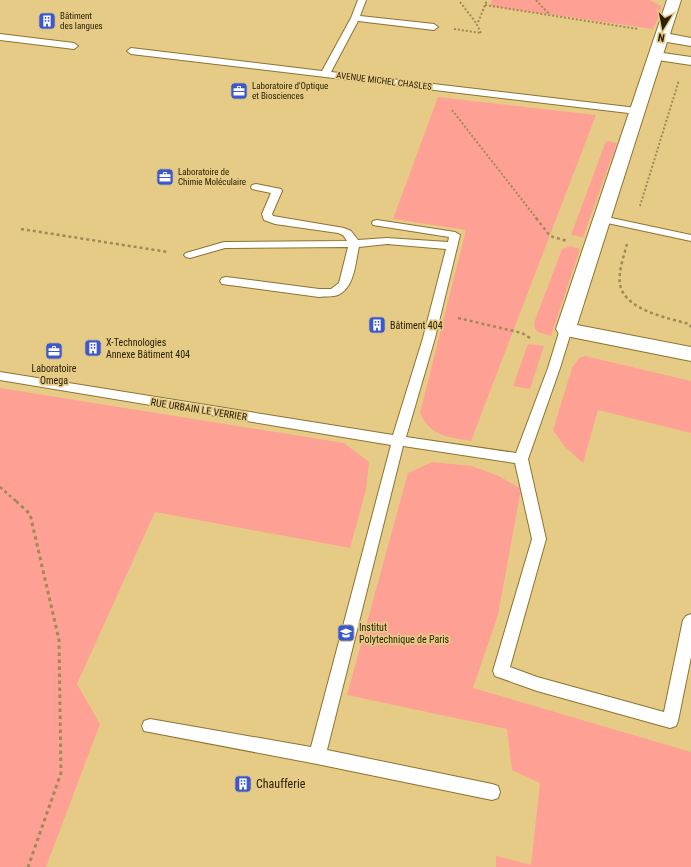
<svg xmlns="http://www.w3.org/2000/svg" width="691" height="867" font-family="'Roboto Condensed',sans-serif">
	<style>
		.green { fill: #fea194 }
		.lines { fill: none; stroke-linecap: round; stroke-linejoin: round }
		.service-casing { stroke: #8d7330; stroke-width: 2 }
		.pedestrian-casing { stroke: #8d7330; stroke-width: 2 }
		.minor-casing { stroke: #8d7330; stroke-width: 2 }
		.path-far2 { stroke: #9e8a55; stroke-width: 2; stroke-dasharray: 2 2; stroke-linecap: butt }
		.path-far1 { stroke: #9e8a55; stroke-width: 2.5; stroke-dasharray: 3 3; stroke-linecap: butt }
		.path { stroke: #9e8a55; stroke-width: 3; stroke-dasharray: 3.5 3.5; stroke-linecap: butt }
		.service { fill: #fff; fill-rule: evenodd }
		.pedestrian { fill: #fff; fill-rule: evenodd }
		.minor { fill: #fff; fill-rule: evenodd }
		.labels { text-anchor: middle; stroke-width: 3.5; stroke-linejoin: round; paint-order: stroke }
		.far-poi-label { font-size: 9px; fill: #2a2004; stroke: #e6cb87; text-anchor: start }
		.far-street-label { font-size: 9px; fill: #2a2004; stroke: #e6cb87 }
		.poi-label { font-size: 10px; fill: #2a2004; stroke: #e6cb87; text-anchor: start }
		.street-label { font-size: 10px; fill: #2a2004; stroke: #e6cb87 }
		.near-poi-label { font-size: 12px; fill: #2a2004; stroke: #e6cb87; text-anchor: start }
	</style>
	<rect width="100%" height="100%" fill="#e6cb87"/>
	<path class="green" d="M 492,0 L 650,0 L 661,6 L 660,14 L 653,29 L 490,6 Z
		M 438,97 L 596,115 L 471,441 C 448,437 430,436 420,413 L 466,230 L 393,219 Z
		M 606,141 L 617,143 L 583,237 L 571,235 Z
		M 570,246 L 580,249 L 551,336 L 538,332 L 535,329 L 534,323 L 562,249 Z
		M 528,344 L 544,346 L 530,389 L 513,386 Z
		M 585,356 L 691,381 L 691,433 L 598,410 L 583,463 L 565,447 L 553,430 L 572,368 L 579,358 Z
		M 0,388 L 344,443 L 369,462 L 366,490 L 350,548 L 155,512 L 77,684 L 100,724 L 46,867 L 0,867 Z
		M 432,462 L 472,466 L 499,476 L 521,489 L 498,615 L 473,688 L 691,752 L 691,867 L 496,867 L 496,856 L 531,865 L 540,783 L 512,770 L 507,729 L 347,695 L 408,473 Z"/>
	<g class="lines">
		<defs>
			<path id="service" d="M 358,0 L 366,0 L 360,16 L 434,24 L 438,27 L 434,30 L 358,21 L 331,72 L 637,108 L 642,111 L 637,114 L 131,54 L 127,51 L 131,48 L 322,71 L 351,18 Z
				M 0,34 L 74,43 L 78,46 L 74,49 L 0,40 Z
				M 256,184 L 281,189 L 282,191 L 272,214 L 273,216 L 344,228 L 351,231 L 358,240 L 387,238 L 448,242 L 449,237 L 373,225 L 372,223 L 373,221 L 377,220 L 455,232 L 460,235 L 435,338 L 406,437 L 516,453 L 548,368 L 560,329 L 562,326 L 570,326 L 572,329 L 560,368 L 528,459 L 546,539 L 510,667 L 537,677 L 664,712 L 683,620 L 686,616 L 691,614 L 691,657 L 678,721 L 676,726 L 670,728 L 537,691 L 495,676 L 493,671 L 532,539 L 515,463 L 403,446 L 327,750 L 492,784 L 498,786 L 500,792 L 498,798 L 492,800 L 317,764 L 144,731 L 142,726 L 144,721 L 150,719 L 311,747 L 391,445 L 0,380 L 0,372 L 393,435 L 423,338 L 446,249 L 387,244 L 359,247 C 355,263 355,287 338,295 C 333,297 325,296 319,297 L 222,284 L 220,281 L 222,278 L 226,277 L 319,289 L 331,289 L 339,283 L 348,247 L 225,248 L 190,258 L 186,257 L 184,255 L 186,253 L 224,242 L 347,241 L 343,235 L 338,233 L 275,224 L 264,220 L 262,214 L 271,193 L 252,189 L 251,187 L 252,185 Z
				M 602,216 L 691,235 L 691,241 L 598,221 L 597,219 Z"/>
			<path id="pedestrian" d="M 656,52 L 691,57 L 691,65 L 651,59 L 649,56 L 651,53 Z"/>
			<path id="minor" d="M 667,0 L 681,0 L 670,34 L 691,38 L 691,46 L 667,42 L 577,325 L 691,347 L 691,361 L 566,336 L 559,334 L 556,329 Z"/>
		</defs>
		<use href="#service" class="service-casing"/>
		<use href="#pedestrian" class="pedestrian-casing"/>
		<use href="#minor" class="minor-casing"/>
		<path class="path-far2" d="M 536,0 L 549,14
			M 460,2 L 477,24
			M 485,5 L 638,29
			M 454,29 L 481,33
			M 481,33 L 477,25 L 487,0
			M 452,110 L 537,219
			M 640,206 L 679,80"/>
		<path class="path-far1" d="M 536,218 L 550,236 L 567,241
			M 21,229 L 168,252
			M 627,244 C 624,256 618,271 620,284 C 624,310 668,318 689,324 L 691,327
			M 458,318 L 522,333 L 530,338
			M 0,487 L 17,502"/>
		<path class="path" d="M 16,501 L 30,514 L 59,640 L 61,773 L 28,867"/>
		<use href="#service" class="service"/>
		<use href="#pedestrian" class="pedestrian"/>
		<use href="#minor" class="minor"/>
	</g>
	<defs>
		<symbol id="building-square" viewBox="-11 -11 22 22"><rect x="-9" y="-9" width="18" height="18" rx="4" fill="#3c58ca" stroke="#e6cb87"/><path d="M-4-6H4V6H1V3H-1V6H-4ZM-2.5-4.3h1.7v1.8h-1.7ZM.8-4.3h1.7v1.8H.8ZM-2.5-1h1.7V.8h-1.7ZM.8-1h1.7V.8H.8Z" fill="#fff"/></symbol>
		<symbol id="office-square" viewBox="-11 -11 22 22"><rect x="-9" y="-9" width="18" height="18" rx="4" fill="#3c58ca" stroke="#e6cb87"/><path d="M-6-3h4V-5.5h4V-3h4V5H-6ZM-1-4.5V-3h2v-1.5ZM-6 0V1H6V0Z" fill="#fff"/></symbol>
		<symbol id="university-square" viewBox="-11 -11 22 22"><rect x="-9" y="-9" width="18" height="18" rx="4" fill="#3c58ca" stroke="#e6cb87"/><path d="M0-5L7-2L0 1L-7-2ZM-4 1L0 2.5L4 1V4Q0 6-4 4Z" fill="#fff"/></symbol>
	</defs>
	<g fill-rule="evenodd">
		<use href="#building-square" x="37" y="11" width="20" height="20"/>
		<use href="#office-square" x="229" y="81" width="20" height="20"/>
		<use href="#office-square" x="155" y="167" width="20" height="20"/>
		<use href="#building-square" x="367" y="315" width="20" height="20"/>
		<use href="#building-square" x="83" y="338" width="20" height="20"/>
		<use href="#office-square" x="44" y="341" width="20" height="20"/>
		<use href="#university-square" x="336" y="623" width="20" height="20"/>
		<use href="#building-square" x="233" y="774" width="20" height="20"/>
	</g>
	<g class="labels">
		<g class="far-poi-label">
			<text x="60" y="19">Bâtiment<tspan x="60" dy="10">des langues</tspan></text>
			<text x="252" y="89">Laboratoire d'Optique<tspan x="252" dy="10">et Biosciences</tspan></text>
			<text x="178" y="175">Laboratoire de<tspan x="178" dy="10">Chimie Moléculaire</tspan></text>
		</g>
		<g class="far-street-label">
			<text transform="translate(384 81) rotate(7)" y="3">AVENUE MICHEL CHASLES</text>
		</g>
		<g class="poi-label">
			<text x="390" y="329">Bâtiment 404</text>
			<text x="106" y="346">X-Technologies<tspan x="106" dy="12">Annexe Bâtiment 404</tspan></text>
			<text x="54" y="372" text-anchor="middle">Laboratoire<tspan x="54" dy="12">Omega</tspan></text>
			<text x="359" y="631">Institut<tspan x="359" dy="12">Polytechnique de Paris</tspan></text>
		</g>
		<g class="street-label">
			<text transform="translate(199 409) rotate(9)" y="4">RUE URBAIN LE VERRIER</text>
		</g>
		<g class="near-poi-label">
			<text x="256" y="788">Chaufferie</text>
		</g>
	</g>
	<g transform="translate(663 28) rotate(190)" stroke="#e6cb87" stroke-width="3" paint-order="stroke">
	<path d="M0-3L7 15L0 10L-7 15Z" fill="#2a2004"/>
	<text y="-6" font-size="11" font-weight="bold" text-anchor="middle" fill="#2a2004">N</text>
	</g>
</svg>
